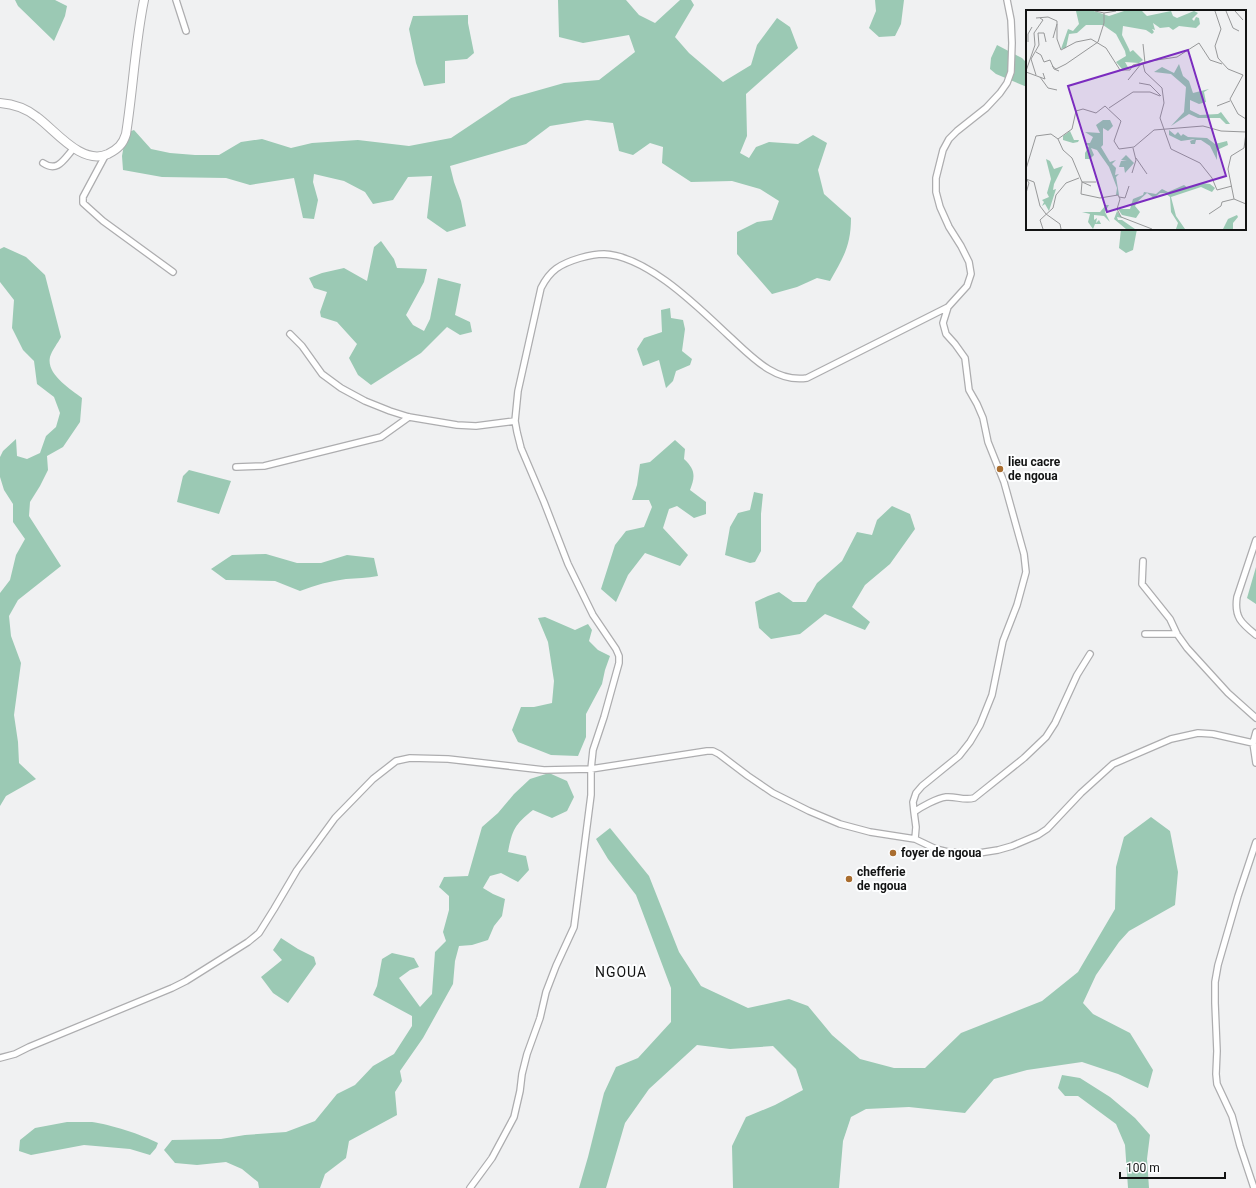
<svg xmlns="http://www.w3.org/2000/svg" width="1256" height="1188" font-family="Roboto,sans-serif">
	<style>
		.forest { fill: #9bc9b4 }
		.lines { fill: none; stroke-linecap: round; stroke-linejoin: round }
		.street-casing { stroke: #adadaf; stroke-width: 8 }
		.secondary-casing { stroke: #adadaf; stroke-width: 10 }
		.street { stroke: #fff; stroke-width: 5.5 }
		.secondary { stroke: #fff; stroke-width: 8 }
		.poi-dot { fill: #a96d2f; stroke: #fdfeff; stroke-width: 1.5 }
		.labels { text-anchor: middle; stroke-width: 4; stroke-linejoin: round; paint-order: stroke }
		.poi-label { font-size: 12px; font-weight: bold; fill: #121313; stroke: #fdfeff; text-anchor: start }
		.quarter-label { font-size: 14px; letter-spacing: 1px; fill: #121313; stroke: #fdfeff }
		.inset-road { fill: none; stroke: #979899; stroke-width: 1 }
		.view { fill: #7b2cbf; fill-opacity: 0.15; stroke: #7b2cbf; stroke-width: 2 }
		.inset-edge { fill: none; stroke: #121313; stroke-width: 2 }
	</style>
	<rect width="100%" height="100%" fill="#f0f1f2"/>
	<path class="forest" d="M 15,0 L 55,0 L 67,6 L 65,16 L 54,41 L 18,6 Z
		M 558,0 L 626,0 L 639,15 L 655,23 L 680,0 L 691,0 L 694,5 L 675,37 L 689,53 L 723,82 L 751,65 L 757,45 L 777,18 L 790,27 L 798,48 L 746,94 L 747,136 L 740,153 L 749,158 L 756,147 L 769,142 L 798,144 L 813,135 L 827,143 L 818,170 L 824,194 L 851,218 C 851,246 843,258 830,281 L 817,278 L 797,287 L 772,294 L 737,254 L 737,232 L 757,222 L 772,220 L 779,201 L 760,189 L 732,181 L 691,182 L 662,163 L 663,147 L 650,143 L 633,155 L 619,151 L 613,123 L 587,120 L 550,126 L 526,144 L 450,166 L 454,182 L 461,201 L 466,226 L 447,232 L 427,218 L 432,176 L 408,177 L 393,200 L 373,204 L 365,192 L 344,181 L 314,174 L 313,182 L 318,200 L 314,219 L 303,218 L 294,178 L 250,185 L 226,178 L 162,177 L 123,170 L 122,156 L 126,133 L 134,130 L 151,149 L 170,153 L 195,155 L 219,155 L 241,142 L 262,139 L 291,148 L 312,143 L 358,140 L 409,146 L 451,138 L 511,98 L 564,83 L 599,80 L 635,52 L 629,35 L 583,43 L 559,37 Z
		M 875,0 L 904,0 L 901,24 L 895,36 L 879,37 L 869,28 L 876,11 Z
		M 468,15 L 468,23 L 474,53 L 467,59 L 445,61 L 445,83 L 424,86 L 416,63 L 409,29 L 413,16 Z
		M 997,45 L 1022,58 L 1027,63 L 1027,87 L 996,74 L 990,69 L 991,58 Z
		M 1121,229 L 1137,229 L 1133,250 L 1126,253 L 1119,248 Z
		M 381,241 L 394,259 L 397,268 L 427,269 L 424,282 L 406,315 L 413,325 L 424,331 L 430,319 L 438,278 L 461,284 L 455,315 L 470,322 L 472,332 L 460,335 L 447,327 L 421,353 L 371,385 L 358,375 L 349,358 L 357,344 L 337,322 L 321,317 L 320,312 L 327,292 L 314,288 L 309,278 L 322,273 L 344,268 L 367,281 L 374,247 Z
		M 4,247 L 26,257 L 45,275 L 61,337 C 58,343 52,350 50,357 C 46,374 70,389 82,398 L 80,422 L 63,447 L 47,456 L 48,470 L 40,486 L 30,502 L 29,516 L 61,566 L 18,600 L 9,616 L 11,636 L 21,663 L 14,715 L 18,742 L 19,763 L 36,779 L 6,796 L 0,806 L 0,593 L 10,580 L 16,555 L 25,539 L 13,522 L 13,504 L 4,490 L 0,477 L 0,457 L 3,451 L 16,439 L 17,456 L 27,459 L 40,453 L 46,436 L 56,427 L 60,413 L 54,397 L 37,384 L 34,361 L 23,350 L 12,328 L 14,300 L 0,282 L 0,249 Z
		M 670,308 L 671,318 L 683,320 L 685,329 L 682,351 L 692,359 L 690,365 L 676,371 L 673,381 L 666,388 L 659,360 L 643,366 L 637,349 L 644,338 L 662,332 L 661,310 Z
		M 675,440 L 685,449 L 684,459 C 696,470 695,477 690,490 L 706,502 L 706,514 L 694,518 L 677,506 L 669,509 L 663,528 L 688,555 L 680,566 L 645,553 L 628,575 L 616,602 L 601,589 L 615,545 L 626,531 L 644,527 L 652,507 L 649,500 L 632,500 L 637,485 L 640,464 L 650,462 Z
		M 189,470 L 231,481 L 219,514 L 177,502 L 183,476 Z
		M 754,492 L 763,494 L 761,514 L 761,551 L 755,562 L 750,563 L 725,555 L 730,527 L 738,513 L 750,510 Z
		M 892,506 L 910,514 L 915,529 L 890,564 L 865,585 L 852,607 L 870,622 L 865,630 L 825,614 L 800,634 L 771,639 L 759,628 L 755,602 L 768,596 L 779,592 L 793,602 L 806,602 L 817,583 L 842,561 L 857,532 L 872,535 L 877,520 Z
		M 266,554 L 297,563 L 321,563 L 347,555 L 374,558 L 378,576 C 367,578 357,578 346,579 C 330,581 315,585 300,591 L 275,581 L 226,580 L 211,569 L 232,555 Z
		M 1256,567 L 1256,604 L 1247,598 Z
		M 545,617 L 575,630 L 588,624 L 592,630 L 589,641 L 598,650 L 610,656 L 605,670 L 602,684 L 586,714 L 586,737 L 578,756 L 551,755 L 518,742 L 512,730 L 521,707 L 534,707 L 552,703 L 554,681 L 548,642 L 538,618 Z
		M 549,773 L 567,781 L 574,797 L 567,811 L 552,818 L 533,810 C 515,824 512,830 508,852 L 526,856 L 529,870 L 518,882 L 501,873 L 490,876 L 483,888 L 493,894 L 505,899 L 502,916 L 494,926 L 488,940 L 472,945 L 459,946 L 455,961 L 453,984 L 423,1038 L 400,1071 L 402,1081 L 395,1092 L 397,1115 L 349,1141 L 346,1158 L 325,1174 L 320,1188 L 259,1188 L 258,1182 L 242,1169 L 226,1162 L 197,1165 L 175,1163 L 164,1150 L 172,1140 L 221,1139 L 245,1135 L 286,1132 L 315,1121 L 337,1094 L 355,1085 L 373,1066 L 394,1054 L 412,1026 L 412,1016 L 373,995 L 377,986 L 382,959 L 392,953 L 414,958 L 419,967 L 410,970 L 399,978 L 420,1007 L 432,994 L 435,952 L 446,941 L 443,932 L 449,910 L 449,896 L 439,887 L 444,877 L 468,876 L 482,827 L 498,813 L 514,794 L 530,779 Z
		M 1151,817 L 1170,831 L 1178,872 L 1175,905 L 1129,931 L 1119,942 L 1096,975 L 1083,1003 L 1093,1014 L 1130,1033 L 1153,1070 L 1148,1088 L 1118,1074 L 1082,1062 L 1027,1070 L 994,1079 L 965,1113 L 909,1107 L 866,1109 L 851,1117 L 843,1141 L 839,1188 L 733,1188 L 732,1146 L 746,1117 L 775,1105 L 803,1090 L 796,1069 L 773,1046 L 730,1049 L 697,1045 L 649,1089 L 625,1123 L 606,1188 L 579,1188 L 588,1157 L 604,1093 L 616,1067 L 638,1058 L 671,1022 L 671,988 L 636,895 L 608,859 L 596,839 L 610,828 L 649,876 L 679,952 L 701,986 L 748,1008 L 789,999 L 808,1006 L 832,1035 L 860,1059 L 894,1068 L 925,1068 L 961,1033 L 1042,1001 L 1078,972 L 1115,909 L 1116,867 L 1124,837 Z
		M 281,938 L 298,949 L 314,957 L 316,964 L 288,1003 L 273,993 L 261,977 L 282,960 L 273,950 Z
		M 1062,1075 L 1080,1078 L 1110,1097 L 1135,1118 L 1150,1135 L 1147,1159 L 1149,1188 L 1128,1188 L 1125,1145 L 1116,1124 L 1078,1096 L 1065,1096 L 1058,1088 Z
		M 67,1122 C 75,1122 84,1122 92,1122 C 109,1124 143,1135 158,1143 L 156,1148 L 150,1155 L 130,1149 L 84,1145 L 31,1155 L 19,1151 L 20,1140 L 35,1128 Z"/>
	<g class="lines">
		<defs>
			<path id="street" d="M 176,0 L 186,31
				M 105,156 L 83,197 L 83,203 L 103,221 L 173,272
				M 43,163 C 58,173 64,159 74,148
				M 290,334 L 302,346 L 322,374 L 341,388 L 365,401 L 390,411 L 409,417 L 457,425 L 476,426 L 515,421
				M 236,467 L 264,466 L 381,437 L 409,417
				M 1256,540 L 1237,597 C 1234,617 1241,623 1256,635
				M 1143,561 L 1142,584 L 1170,619 L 1177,634 L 1187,648 L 1228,693 L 1256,718
				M 1145,634 L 1177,634
				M 1256,732 L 1253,743 L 1256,763
				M 914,812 L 913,802 L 916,793 L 922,786 L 959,756 L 970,742 L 980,725 L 992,695 L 1003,641 L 1017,605 L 1026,572 L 1024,554 L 1004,482 L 988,442 L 983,418 L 977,404 L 969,390 L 965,358 L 955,344 L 946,334 L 943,323 L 948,307
				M 915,839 L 916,827 L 914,812 C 921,807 937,798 946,797 C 956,796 964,801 974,798 L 1024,758 L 1046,737 L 1055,723 L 1077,675 L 1090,654
				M 0,1058 L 15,1054 L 29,1047 L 172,988 L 186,981 L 229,954 L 248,942 L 259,933 L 274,909 L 297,870 L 335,818 L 373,779 L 396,761 L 410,758 L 448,759 L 544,770 L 591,769 L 707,751 L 713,751 L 719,754 L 748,776 L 773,793 L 809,811 L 840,824 L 870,832 L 915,839 L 936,849 L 948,852 L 979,853 L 998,850 L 1012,846 L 1038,835 L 1047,829 L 1081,793 L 1113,764 L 1171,739 L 1198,733 L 1213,734 L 1253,743
				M 470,1188 L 492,1158 L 514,1117 L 520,1091 L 522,1074 L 527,1054 L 540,1018 L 546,992 L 556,966 L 574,927 L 591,795 L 591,769 L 593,750 L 604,717 L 619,663 L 619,656 L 616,649 L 593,615 L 568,564 L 544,502 L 521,448 L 517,432 L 515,421 L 518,391 L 541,288 C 550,270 560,264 580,258 C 587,256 596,254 604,254 C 647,256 697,306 728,335 C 750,355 774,383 807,378 L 948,307 L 967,286 L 971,274 L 969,262 L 961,246 L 949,227 L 940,207 L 936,192 L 936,178 L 943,150 L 949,139 L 957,131 L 986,108 L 1000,93 L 1007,83 L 1011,72 L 1012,43 L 1011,20 L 1007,0
				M 1254,1188 L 1240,1146 L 1232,1116 L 1217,1084 L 1216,1074 L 1217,1051 L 1215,1003 L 1215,982 L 1218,965 L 1238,896 L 1256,842"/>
			<path id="secondary" d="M 0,103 C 13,104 27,109 37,117 C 56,131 82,166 108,154 C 118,149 123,144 126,134 C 133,90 135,44 144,0"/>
		</defs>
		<use href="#street" class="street-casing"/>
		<use href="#secondary" class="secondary-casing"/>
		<use href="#street" class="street"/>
		<use href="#secondary" class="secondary"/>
	</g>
	<g class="poi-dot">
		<circle cx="1000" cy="469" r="4"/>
		<circle cx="893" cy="853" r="4"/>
		<circle cx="849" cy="879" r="4"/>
	</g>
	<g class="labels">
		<g class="poi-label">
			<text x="1008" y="466">lieu cacre<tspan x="1008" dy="14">de ngoua</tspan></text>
			<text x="901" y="857">foyer de ngoua</text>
			<text x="857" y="876">chefferie<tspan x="857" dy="14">de ngoua</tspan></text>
		</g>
		<g class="quarter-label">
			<text x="621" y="977">NGOUA</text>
		</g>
	</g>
	<g transform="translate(1026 10)">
		<rect width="220" height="220" fill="#f0f1f2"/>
		<path d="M 50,1 L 68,1 L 83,6 L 98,1 L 116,1 L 121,6 L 145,1 L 147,6 L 151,8 L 168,1 L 172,3 L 166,9 L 168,11 L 170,7 L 173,8 L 174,14 L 170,18 L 153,16 L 147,20 L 143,17 L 134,18 L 127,13 L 129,20 L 126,19 L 128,22 L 126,24 L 120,20 L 97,16 L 96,25 L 103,39 L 104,42 L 107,40 L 117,50 L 113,53 L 99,52 L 103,59 L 96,59 L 90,52 L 100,46 L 99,41 L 90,24 L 77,15 L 60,15 L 51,23 L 43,24 L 40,38 L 35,39 L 42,19 L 47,21 L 53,14 ZM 153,54 L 157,66 L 163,71 L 167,83 L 183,79 L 178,82 L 180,92 L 173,94 L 164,90 L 164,100 L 174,105 L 192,104 L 195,102 L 204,114 L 200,114 L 194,108 L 172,108 L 163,104 L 145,116 L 158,102 L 160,77 L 145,64 L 128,62 L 136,57 L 148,63 ZM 77,110 L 84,110 L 87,116 L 82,121 L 77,118 L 77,135 L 75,137 L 84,152 L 90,150 L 86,154 L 90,158 L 89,165 L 93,164 L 90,167 L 93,185 L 90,185 L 91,178 L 83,157 L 71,140 L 65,138 L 68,145 L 64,149 L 59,149 L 59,143 L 63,136 L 59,133 L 64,133 L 67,127 L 59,122 L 74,123 L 70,115 ZM 143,120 L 149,125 L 152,122 L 155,126 L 157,124 L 162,127 L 181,128 L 189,134 L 201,131 L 202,135 L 191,140 L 191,150 L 184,136 L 175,130 L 170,130 L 169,134 L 165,134 L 164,131 L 169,129 L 155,131 L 143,125 ZM 44,121 L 48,130 L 53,130 L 52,132 L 47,133 L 37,130 L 37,126 ZM 100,145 L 108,153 L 99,163 L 98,157 L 93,157 L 95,151 L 101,151 L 95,150 ZM 20,149 L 24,151 L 28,159 L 37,156 L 28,174 L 27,180 L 30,179 L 23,201 L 19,194 L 16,196 L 18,192 L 16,190 L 23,187 L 21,183 L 25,169 ZM 175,173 L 184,174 L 189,178 L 186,182 L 175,177 L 145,187 L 150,206 L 159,219 L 150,219 L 152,213 L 145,202 L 144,187 L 139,183 L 134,183 L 128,188 L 121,183 L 111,192 L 109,196 L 114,202 L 110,208 L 96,205 L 92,199 L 104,199 L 107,189 L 117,185 L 118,182 L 130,184 L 136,179 L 142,182 L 158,175 L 162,178 ZM 80,195 L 83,195 L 79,202 L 84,212 L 78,206 L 68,205 L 68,210 L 71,208 L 70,213 L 73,210 L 75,214 L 69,214 L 67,219 L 62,212 L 64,204 L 56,202 L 74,202 ZM 91,201 L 96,208 L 91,207 L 92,210 L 96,210 L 109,219 L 100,219 L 88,209 ZM 211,205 L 212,207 L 207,213 L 207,219 L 197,219 L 202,209 Z" fill="#9bc9b4"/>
		<path class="inset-road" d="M 189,1 L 195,19 L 189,36 L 192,48 L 202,59 L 217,65 L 204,89 L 212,104 L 220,109M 200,1 L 207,18 L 213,21M 209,1 L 217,10M 78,3 L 90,1M 10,8 L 22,7 L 31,11 L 31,29 L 35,40 L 50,32 L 65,29 L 80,38 L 94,60 L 104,60 L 107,55 L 124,51 L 151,47 L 173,33 L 184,50 L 196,54M 27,28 L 31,14M 2,32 L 2,24 L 6,17M 117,34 L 119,53M 10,42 L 15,45 L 18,52 L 24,50 L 28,59 L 33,61M 117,54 L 119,62 L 136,78 L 138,93 L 134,108 L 145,139 L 174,153 L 186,168 L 191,180 L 206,176M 26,56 L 30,59 L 40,54 L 72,32 L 78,13 L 78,3 L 69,1M 0,61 L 9,35 L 8,23 L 17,10 L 14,8M 0,62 L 19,69 L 17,63M 10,65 L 5,49 L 13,35 L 12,23 L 18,23 L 20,32M 14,67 L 22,78 L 31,80M 102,70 L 115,54M 113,73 L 124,75 L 135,86M 191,96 L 204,91M 83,98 L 107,82 L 124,82 L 134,86M 220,123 L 218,138 L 205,146 L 202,159 L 208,189 L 220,194M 32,129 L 46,119 L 50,101 L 57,99 L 70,103 L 79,96 L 95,111 L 88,131 L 93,139 L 108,137 L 128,120 L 177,116 L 195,121 L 220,122M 110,148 L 121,164M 0,159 L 10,126 L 25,124 L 32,129 L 37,140 L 46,148 L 56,172 L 55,184 L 74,188 L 92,185 L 94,189 L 91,199 L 95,207 L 126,219M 106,163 L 110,150 L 107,138M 0,169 L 8,172 L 14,196 L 20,204 L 34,214 L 35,219M 65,176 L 56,172 L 70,172M 0,183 L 3,173 L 1,170M 93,187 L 99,188 L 103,176M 183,204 L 195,196 L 196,192 L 208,189M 17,219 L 14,210 L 27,198 L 30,185 L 40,173 L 53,168"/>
		<path class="view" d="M 162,40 L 200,166 L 81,202 L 42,76 Z"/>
		<rect width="220" height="220" class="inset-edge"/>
	</g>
	<path d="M1120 1172v6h105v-6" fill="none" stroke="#121313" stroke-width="2"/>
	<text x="1126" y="1172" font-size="12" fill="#121313" stroke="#fdfeff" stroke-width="3" paint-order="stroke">100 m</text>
</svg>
